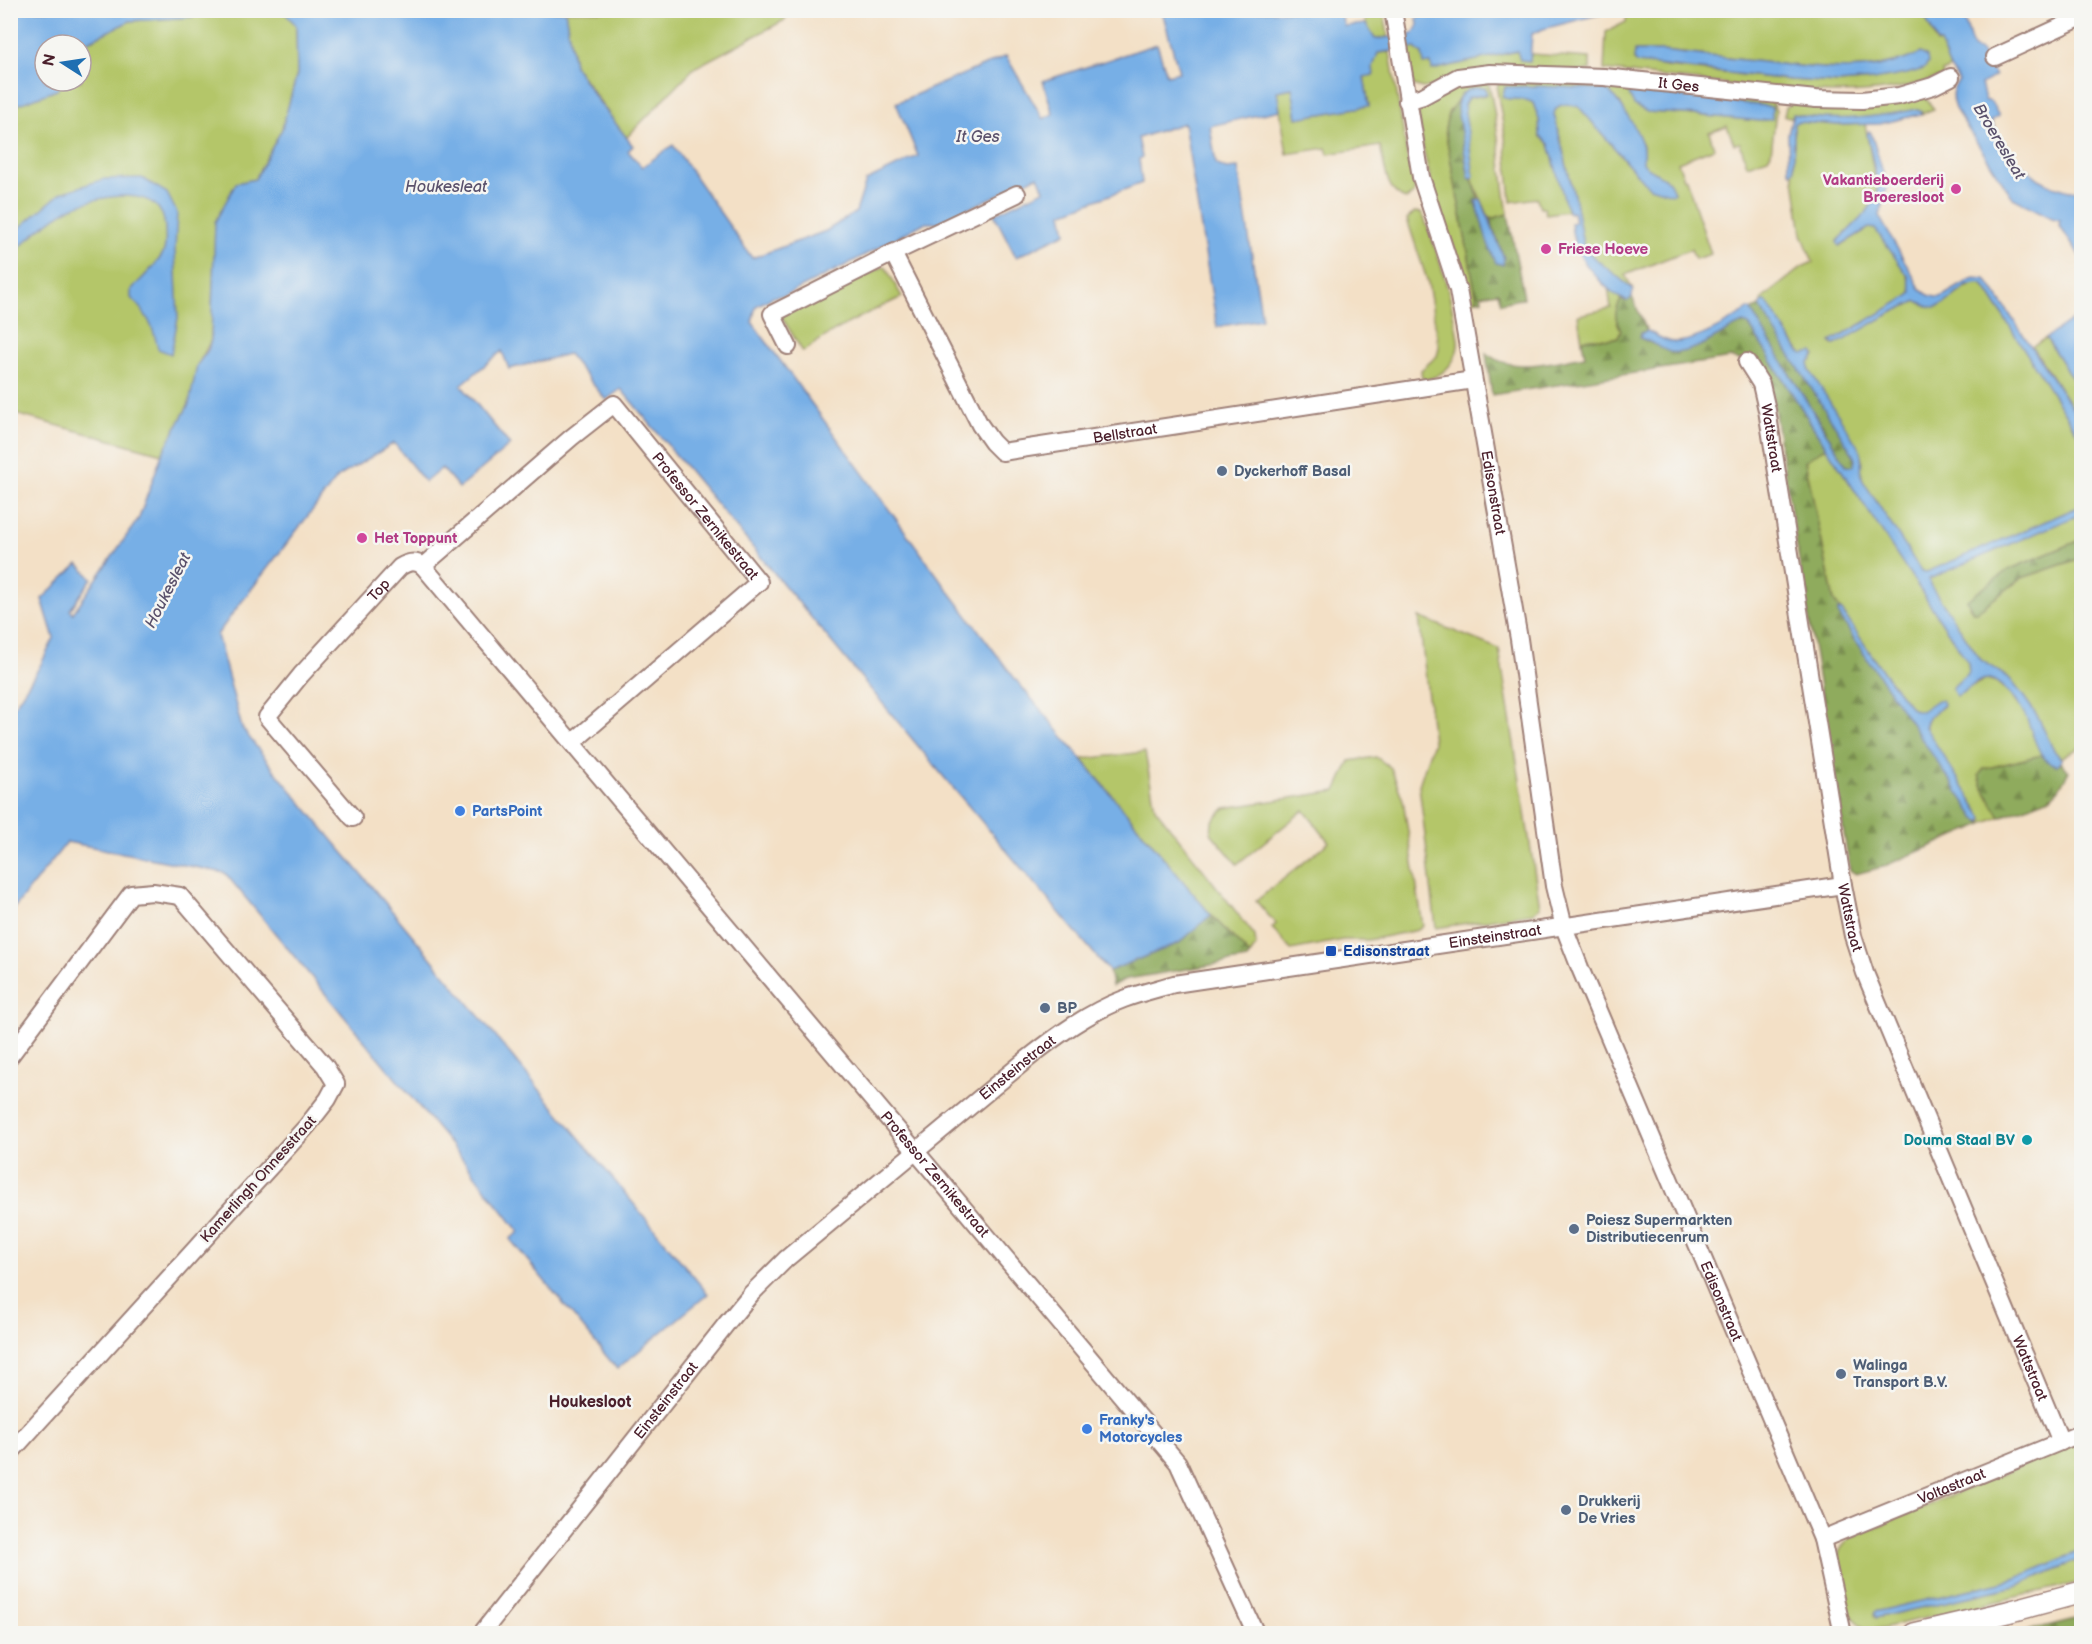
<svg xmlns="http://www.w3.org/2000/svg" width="2092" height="1644" font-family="'Balsamiq Sans',sans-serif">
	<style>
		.grass { fill: #b4c669; stroke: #7f724a; stroke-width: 1.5; fill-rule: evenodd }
		.forest { fill: url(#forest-firs); stroke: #6c6544; stroke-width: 1.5 }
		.water { fill: #77afe6; stroke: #606788; stroke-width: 1.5 }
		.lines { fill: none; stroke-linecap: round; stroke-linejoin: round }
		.minor-casing { stroke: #9e8078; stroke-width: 20 }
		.tertiary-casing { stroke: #9e8078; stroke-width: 24 }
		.minor { stroke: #fff; stroke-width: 16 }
		.tertiary { stroke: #fff; stroke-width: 21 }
		.hotel-dot { fill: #d1479c; stroke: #f6f6f2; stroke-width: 2 }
		.service-dot { fill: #5c6f8a; stroke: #f6f6f2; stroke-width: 2 }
		.shop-dot { fill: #3f7fe0; stroke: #f6f6f2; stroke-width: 2 }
		.transit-dot { fill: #1a4fb4; stroke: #f6f6f2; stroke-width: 2 }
		.culture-dot { fill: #0f9aa8; stroke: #f6f6f2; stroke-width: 2 }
		.labels { text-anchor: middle; stroke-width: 5; stroke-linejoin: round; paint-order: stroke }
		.street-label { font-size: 15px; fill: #4a1f2b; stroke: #f6f6f2 }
		.hotel-label { font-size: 15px; font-weight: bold; fill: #b23c85; stroke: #f6f6f2; text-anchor: start }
		.service-label { font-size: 15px; font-weight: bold; fill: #4e5e75; stroke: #f6f6f2; text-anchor: start }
		.shop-label { font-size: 15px; font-weight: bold; fill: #366cbe; stroke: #f6f6f2; text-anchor: start }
		.transit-label { font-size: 15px; font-weight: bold; fill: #164399; stroke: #f6f6f2; text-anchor: start }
		.culture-label { font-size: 15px; font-weight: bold; fill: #0d838f; stroke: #f6f6f2; text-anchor: end }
		.water-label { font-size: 16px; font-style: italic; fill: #5a516c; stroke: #f6f6f2 }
		.neighbourhood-label { font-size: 16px; font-weight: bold; fill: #4a1f2b; stroke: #f6f6f2 }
	</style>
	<defs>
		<pattern id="forest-firs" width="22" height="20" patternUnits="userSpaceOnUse" patternTransform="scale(1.5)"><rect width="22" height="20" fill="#8fab5d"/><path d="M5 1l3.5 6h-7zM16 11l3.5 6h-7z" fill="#778b4d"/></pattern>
	</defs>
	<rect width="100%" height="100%" fill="#f6f6f2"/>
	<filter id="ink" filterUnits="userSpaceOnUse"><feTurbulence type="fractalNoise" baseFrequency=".0167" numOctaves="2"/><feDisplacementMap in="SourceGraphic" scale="12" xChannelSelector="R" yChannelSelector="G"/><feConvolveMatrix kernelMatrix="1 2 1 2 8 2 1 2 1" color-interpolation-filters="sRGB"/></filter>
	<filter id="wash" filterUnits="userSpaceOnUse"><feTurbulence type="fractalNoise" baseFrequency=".008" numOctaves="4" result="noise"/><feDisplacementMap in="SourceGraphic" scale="24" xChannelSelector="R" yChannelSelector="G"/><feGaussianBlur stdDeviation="1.35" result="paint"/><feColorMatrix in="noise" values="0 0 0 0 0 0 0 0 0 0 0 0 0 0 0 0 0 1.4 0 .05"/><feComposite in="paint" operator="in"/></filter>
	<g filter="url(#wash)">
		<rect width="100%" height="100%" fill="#f3e0c6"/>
		<path class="grass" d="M 283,10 L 296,25 L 297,74 L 282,129 L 255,179 L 213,285 L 211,340 L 199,363 L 189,404 L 162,454 L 12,413 L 11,414 L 10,107 L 57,90 L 62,81 L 81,81 L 81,51 L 86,42 L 130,21 L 192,17 L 203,11 Z
			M 1627,10 L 1920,11 L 1926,19 L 1937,43 L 1940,42 L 1950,68 L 1942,72 L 1943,76 C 1872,101 1808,93 1735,85 C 1691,80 1647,75 1604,70 L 1606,32 L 1626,22 ZM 1636,51 L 1662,51 C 1695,54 1729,58 1762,62 C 1816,68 1871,77 1921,53 L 1873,80 L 1839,83 L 1791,80 L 1666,67 L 1634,60 Z
			M 565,11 L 788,11 L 785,20 L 694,68 L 626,138 L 574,65 Z
			M 1364,11 L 1384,11 L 1388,37 L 1375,39 L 1366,24 Z
			M 1415,48 L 1431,63 L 1432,69 L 1518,51 L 1520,60 L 1530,61 L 1531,54 L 1590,58 L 1590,70 L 1422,88 L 1413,85 L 1407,49 Z
			M 1390,52 L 1407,155 L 1415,186 L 1414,194 L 1406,199 C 1385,193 1385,164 1380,146 L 1328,154 L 1326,148 L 1287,154 L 1277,91 L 1293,88 L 1297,118 L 1369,106 L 1364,77 L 1373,67 L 1377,53 Z
			M 1486,81 L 1489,85 C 1499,128 1501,171 1508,214 L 1490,219 L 1472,179 L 1473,179 L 1464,105 L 1468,98 L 1486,95 L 1486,89 L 1463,93 L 1448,113 L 1445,130 L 1477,300 L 1468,302 L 1458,259 L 1433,190 L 1423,148 L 1418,111 C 1433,90 1461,84 1486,81 Z
			M 1501,81 L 1599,83 L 1771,101 L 1776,111 L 1771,153 L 1768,158 L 1747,165 L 1740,143 L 1734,144 L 1727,126 L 1709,132 L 1714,148 L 1678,162 L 1684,179 L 1686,179 L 1711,254 L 1695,259 L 1691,249 L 1625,275 L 1633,289 L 1593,257 L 1583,244 L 1574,195 L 1554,114 C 1557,102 1569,103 1579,107 L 1643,181 L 1674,192 L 1669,181 L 1649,169 L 1643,163 L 1643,145 L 1620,103 L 1604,89 L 1505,87 L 1510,99 L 1526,99 L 1533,103 L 1539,119 L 1540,136 L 1549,144 L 1568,211 L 1546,214 L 1544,208 L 1540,208 L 1537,198 L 1511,202 L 1505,136 L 1497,90 L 1498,84 ZM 1632,91 L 1768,106 L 1760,121 L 1685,114 L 1647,112 Z
			M 1921,98 L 1926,99 L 1934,109 L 1921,114 L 1922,112 L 1918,109 C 1880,117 1833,126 1795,114 L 1791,117 L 1784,116 L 1786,107 L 1792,104 Z
			M 1806,121 L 1838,125 L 1865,124 L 1878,195 L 1866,213 L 1837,242 L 1840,246 L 1869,228 L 1875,229 C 1887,239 1914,278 1911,294 L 1909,296 L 1831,342 L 1833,345 L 1889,314 L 1917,301 L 1927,306 L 1945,303 L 1952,297 L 1974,283 L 1983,284 L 2081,439 L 2081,506 L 1927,572 L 1921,571 L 1863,481 L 1861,471 L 1862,459 L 1809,369 L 1809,363 L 1815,356 L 1801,354 L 1766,302 L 1760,305 L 1762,299 L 1802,267 L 1813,262 L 1802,234 L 1793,172 L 1794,169 L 1794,124 L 1797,122 Z
			M 1415,212 L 1422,213 C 1436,248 1448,282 1454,319 C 1456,328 1459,338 1458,346 C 1456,364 1442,376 1425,380 L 1422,378 L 1421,370 L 1437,356 L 1439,348 L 1428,283 L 1407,219 Z
			M 885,266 L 902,297 C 868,313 833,329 803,352 L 781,316 Z
			M 1608,287 L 1621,299 C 1614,315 1615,316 1621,330 L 1618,337 C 1606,342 1593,334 1582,341 L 1578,315 L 1611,308 Z
			M 2046,338 L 2081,392 L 2081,421 L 2032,346 Z
			M 1826,447 L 1968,662 L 1969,672 L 1952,688 L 1975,685 L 1986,679 L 1996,682 L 2011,695 L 2025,714 L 2042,755 L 1984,769 L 1979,775 L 1982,785 L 2000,817 L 1983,824 L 1983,818 L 1927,732 C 1922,719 1934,713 1944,706 L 1921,711 L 1912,709 L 1884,673 L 1834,601 L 1805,460 Z
			M 2081,514 L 2081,540 L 2008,570 L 1969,606 L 1973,611 L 1976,612 L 2022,578 L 2081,558 L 2081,747 L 2060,758 L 2053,749 L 2038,717 L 2024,697 L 2010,679 L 1981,660 L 1930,585 L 1929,579 Z
			M 1419,617 L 1499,649 L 1540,907 L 1533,913 L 1436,928 L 1419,785 L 1433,742 Z
			M 1145,752 L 1155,808 L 1255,936 L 1256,946 L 1250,955 L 1211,915 L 1082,759 Z
			M 1376,757 L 1391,768 L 1403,800 L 1423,926 L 1418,930 L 1368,940 L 1343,940 L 1291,950 L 1272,928 L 1276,924 L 1256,901 L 1329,842 L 1304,810 L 1237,864 L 1211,833 L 1212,822 L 1225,808 L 1336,791 L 1350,761 Z
			M 2081,1441 L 2081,1551 L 2014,1579 L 1875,1612 L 1874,1617 L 1876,1618 L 2016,1586 L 2081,1559 L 2081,1582 L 1873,1630 C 1867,1628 1861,1626 1856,1621 C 1844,1610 1835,1568 1839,1553 C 1841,1547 1846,1542 1850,1538 Z"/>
		<path class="forest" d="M 1458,101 L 1463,145 L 1469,178 L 1472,179 L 1479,199 L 1476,201 L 1478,210 L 1504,258 L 1490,219 L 1508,214 L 1524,298 L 1501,303 L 1498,292 L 1481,295 L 1482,300 L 1477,300 L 1445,130 C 1447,118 1448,109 1458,101 Z
			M 1632,297 L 1647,331 L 1642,332 L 1642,339 L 1672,352 L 1685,351 L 1741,316 L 1749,325 L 1826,447 L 1805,461 L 1834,601 L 1841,611 L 1838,611 C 1882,681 1930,749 1976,819 L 1983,824 L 1882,867 L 1856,874 L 1850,870 L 1770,383 L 1750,357 L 1739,360 L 1731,358 L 1492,395 L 1486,353 C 1513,375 1554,361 1585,356 L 1582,341 C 1593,334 1606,342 1618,337 L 1621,330 C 1614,316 1614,314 1621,299 L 1625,301 Z
			M 1760,305 L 1853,454 L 1855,460 L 1853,466 L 1846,465 L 1751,311 Z
			M 2081,540 L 2081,558 L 2022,578 L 1976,612 L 1973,612 L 1967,600 L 2008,570 Z
			M 2042,755 L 2049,762 L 2057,765 L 2061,762 L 2069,771 L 2059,789 L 2050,798 L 2000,817 L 1982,785 L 1979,775 L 1984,769 Z
			M 1211,915 L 1250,955 L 1247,959 L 1127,979 L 1112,986 L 1109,971 L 1179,943 Z
			M 2081,1617 L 2081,1633 L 2019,1633 L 2079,1618 Z"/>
		<path class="water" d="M 11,10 L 203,10 L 203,11 L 192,17 L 130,21 L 86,42 L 81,51 L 81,45 L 45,45 L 45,81 L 62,81 L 57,90 L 11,107 Z
			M 283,11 L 565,11 L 574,65 L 593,94 L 633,146 L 628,151 L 642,167 L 673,145 L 752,258 L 826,231 L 856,212 L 866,181 L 918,156 L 896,103 L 1006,56 L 1043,119 L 1053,114 L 1043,81 L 1157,44 L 1167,75 L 1179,72 L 1162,11 L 1340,11 L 1344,26 L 1366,24 L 1375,39 L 1413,34 L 1418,25 L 1417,18 L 1421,17 L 1421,11 L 1613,11 L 1543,29 L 1532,34 L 1530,61 L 1520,60 L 1517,51 L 1432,70 L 1431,63 L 1424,64 L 1422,54 L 1415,48 L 1378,53 L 1373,67 L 1374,75 L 1364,77 L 1369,106 L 1297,118 L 1292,88 L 1277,91 L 1280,110 L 1210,126 L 1216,164 L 1226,169 L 1238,168 L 1262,319 L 1217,327 L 1184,123 L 1138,138 L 1142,157 L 1139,159 L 1142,183 L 1062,213 L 1066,233 L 1016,257 L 994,214 L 1044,190 L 1038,176 L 938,223 L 924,223 L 848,264 L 786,295 L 773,297 L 756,306 L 752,322 L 948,590 L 1016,680 L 1211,915 L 1179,943 L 1109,971 L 943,776 L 621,389 L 606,400 L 568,354 L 509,369 L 502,351 L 461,385 L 510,445 L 459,488 L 442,468 L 425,482 L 394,443 L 338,477 L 233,613 L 217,635 L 242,728 L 275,771 L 408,930 L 708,1294 L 617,1369 L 510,1239 L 519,1232 L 465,1162 L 225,873 L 67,842 L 11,912 L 11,711 L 39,668 L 54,638 L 42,599 L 78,564 L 92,578 L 70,610 L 73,613 L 139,518 L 162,454 L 189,404 L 197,365 L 208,350 L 211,340 L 215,222 L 236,183 L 255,179 L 282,129 L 297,74 L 296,25 Z
			M 1920,11 L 1962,11 L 1973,48 L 1981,51 L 1995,76 L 1981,84 L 1985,100 L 1991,102 L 1999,116 L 1991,121 L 2012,157 L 2039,179 L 2053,186 L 2069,191 L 2081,190 L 2081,258 L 2059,225 L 2060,220 L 2052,218 L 2013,198 L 1955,109 C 1951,99 1950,89 1959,81 L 1950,68 L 1940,43 L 1938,43 L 1926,19 Z
			M 1635,51 L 1662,51 C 1695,55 1729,58 1762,62 C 1815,68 1871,77 1921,53 L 1927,57 L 1928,63 L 1924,69 L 1907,74 L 1873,80 L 1839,83 L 1791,80 L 1637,63 L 1634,59 Z
			M 1537,86 L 1605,89 C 1618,97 1637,129 1642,144 C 1644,149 1643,157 1643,163 L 1649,169 L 1669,181 L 1674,192 L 1672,194 L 1650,187 L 1643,181 L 1579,107 C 1569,103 1556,102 1554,114 L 1574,195 L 1583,244 L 1593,257 L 1633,289 L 1632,297 L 1628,301 C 1614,299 1587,268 1580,255 C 1574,246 1572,234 1571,223 L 1575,222 L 1573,212 L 1569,213 L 1566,206 L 1549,144 L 1540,136 L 1539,119 L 1533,103 C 1524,96 1512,102 1502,97 L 1505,87 Z
			M 1473,88 L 1485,88 L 1487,94 L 1468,98 L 1464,105 L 1474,176 L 1472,179 L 1469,178 L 1457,109 C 1457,97 1462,92 1473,88 Z
			M 1632,91 L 1768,106 L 1772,108 L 1772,119 L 1760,121 L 1685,114 L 1647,112 L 1634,105 L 1629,95 Z
			M 1918,109 L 1922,111 L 1921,114 L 1880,124 L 1838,125 L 1797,122 L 1794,124 L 1794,170 L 1791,173 L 1789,171 L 1788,134 L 1793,114 C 1835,123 1877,117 1918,109 Z
			M 1869,131 L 1871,133 L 1887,186 L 1879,216 L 1920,288 C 1926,295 1932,298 1941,297 L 1973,278 L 1986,279 L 2081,421 L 2081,439 L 1983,284 C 1963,279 1951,306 1935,307 C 1928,308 1923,303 1917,301 L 1889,314 L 1835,345 L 1831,342 L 1909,296 L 1912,292 L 1908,276 L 1875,229 L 1869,228 L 1839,246 L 1837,242 L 1866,213 L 1878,195 L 1878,186 L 1867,134 Z
			M 142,178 L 167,193 L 177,213 L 175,250 L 178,318 L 171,354 L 158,349 C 153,326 148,315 131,298 L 131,290 C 141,279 154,268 162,255 C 167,247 165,237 165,228 C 163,181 96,196 69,209 C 50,219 25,241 11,256 L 11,235 L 61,193 L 104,179 Z
			M 1481,199 L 1504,258 L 1503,265 L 1496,263 L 1487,241 L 1476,201 Z
			M 1763,302 L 1766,302 L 1770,307 L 1799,352 L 1803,354 L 1813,352 L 1815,355 L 1809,363 L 1809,369 L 1859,448 C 1864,459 1859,470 1863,481 L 1921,571 L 1927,572 L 2081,506 L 2081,514 L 1929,579 L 1930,585 L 1981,660 L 2010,679 L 2024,697 L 2038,717 L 2053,749 L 2062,760 L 2057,765 C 2037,763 2033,730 2025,715 C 2020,705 2013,696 2005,689 C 2001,685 1995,680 1989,679 C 1977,678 1966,693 1956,696 L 1952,688 L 1969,672 L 1968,662 L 1826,447 L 1749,325 L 1743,323 C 1723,331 1693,356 1670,352 C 1660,349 1651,341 1640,338 L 1641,333 L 1648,331 C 1656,335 1665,342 1674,342 C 1694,343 1732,321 1748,309 L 1750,309 L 1846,465 L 1853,466 L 1855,460 L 1853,454 L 1761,309 L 1760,305 Z
			M 2081,314 L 2081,392 L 2046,338 Z
			M 1838,610 L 1842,611 L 1884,673 L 1912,709 L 1921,711 L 1937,700 L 1941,700 L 1944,705 L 1928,718 L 1925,727 L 1983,818 L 1982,822 L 1976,819 L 1856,642 L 1838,613 Z
			M 2081,1551 L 2081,1559 L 2016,1586 L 1876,1618 L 1874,1615 L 1875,1612 L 2014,1579 Z"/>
	</g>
	<g filter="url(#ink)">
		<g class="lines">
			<defs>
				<g id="minor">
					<path id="s1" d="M 1393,10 L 1421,177 L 1458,290 L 1519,639 L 1554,886 L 1564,927 L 1580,968 L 1822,1539 L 1843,1634"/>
					<path d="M 1995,57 L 2082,17"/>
					<path id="s2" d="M 1407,101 L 1423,96 L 1458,77 L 1490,73 L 1604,77 L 1816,99 L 1862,100 L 1899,96 L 1933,86 L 1951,77"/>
					<path id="s3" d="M 893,253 L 980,425 L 992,442 L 1002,452 L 1473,380"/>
					<path d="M 788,346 L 772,314 L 893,253 L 1017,194"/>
					<path id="s4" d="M 1747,362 L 1761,384 L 1767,410 L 1843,885 L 1853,936 L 1865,973 L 2061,1442"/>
					<path id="s5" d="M 423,566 L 1178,1463 L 1256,1634"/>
					<path id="s6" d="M 353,818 L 267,717 L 301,675 L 400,567 C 408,562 415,560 423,566 L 572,437 L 614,404 L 759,582 L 573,742"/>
					<path d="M 10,1056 L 131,894 L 153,892 L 180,896 L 325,1066 L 336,1084 L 328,1099 L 307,1126 L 10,1453"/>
					<path id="s7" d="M 1822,1539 L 2082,1433"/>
					<path id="s8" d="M 481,1634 L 727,1323 L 751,1294 L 786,1259 L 1026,1060 C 1056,1036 1089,1012 1124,999 C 1140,993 1157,989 1174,984 L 1843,885"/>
				</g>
				<path id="tertiary" d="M 1914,1634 L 2008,1612 L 2082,1592"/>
			</defs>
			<use href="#minor" class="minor-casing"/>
			<use href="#tertiary" class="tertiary-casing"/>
			<use href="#minor" class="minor"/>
			<use href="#tertiary" class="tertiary"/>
		</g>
	</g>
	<g class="hotel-dot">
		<circle cx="1956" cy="189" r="6"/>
		<circle cx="1546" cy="249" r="6"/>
		<circle cx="362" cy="538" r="6"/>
	</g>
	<g class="service-dot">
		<circle cx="1222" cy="471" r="6"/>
		<circle cx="1045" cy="1008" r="6"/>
		<circle cx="1574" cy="1229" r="6"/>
		<circle cx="1841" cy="1374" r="6"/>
		<circle cx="1566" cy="1510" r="6"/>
	</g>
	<g class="shop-dot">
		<circle cx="460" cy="811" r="6"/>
		<circle cx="1087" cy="1429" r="6"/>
	</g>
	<rect class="transit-dot" x="1325" y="945" width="12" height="12" rx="3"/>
	<circle class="culture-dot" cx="2027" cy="1140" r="6"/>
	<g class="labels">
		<g class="street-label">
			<text dy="5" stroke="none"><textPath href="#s2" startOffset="278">It Ges</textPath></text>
			<text dy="5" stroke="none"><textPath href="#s3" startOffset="352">Bellstraat</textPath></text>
			<text dy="5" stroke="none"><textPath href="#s4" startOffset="81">Wattstraat</textPath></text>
			<text dy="5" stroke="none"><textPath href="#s1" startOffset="494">Edisonstraat</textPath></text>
			<text dy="5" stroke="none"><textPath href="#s6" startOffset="753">Professor Zernikestraat</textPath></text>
			<text dy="5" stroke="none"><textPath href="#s6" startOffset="302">Top</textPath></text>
			<text dy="5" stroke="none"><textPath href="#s4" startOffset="567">Wattstraat</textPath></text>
			<text dy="5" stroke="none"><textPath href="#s8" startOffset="1288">Einsteinstraat</textPath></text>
			<text dy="5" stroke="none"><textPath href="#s8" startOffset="784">Einsteinstraat</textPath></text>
			<text dy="5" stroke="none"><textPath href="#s5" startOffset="795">Professor Zernikestraat</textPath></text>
			<text transform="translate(258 1179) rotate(-48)" y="5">Kamerlingh Onnesstraat</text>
			<text dy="5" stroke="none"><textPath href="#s1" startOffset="1340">Edisonstraat</textPath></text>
			<text dy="5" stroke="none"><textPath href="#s4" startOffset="1053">Wattstraat</textPath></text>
			<text dy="5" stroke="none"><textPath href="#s8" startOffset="298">Einsteinstraat</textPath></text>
			<text dy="5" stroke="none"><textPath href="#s7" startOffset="140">Voltastraat</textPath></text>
		</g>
		<g class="hotel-label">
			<text x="1944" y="185" text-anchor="end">Vakantieboerderij<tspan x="1944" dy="17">Broeresloot</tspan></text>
			<text x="1558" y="254">Friese Hoeve</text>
			<text x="374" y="543">Het Toppunt</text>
		</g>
		<g class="service-label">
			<text x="1234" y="476">Dyckerhoff Basal</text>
			<text x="1057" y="1013">BP</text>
			<text x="1586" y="1225">Poiesz Supermarkten<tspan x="1586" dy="17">Distributiecenrum</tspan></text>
			<text x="1853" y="1370">Walinga<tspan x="1853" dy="17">Transport B.V.</tspan></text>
			<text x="1578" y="1506">Drukkerij<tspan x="1578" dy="17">De Vries</tspan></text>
		</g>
		<g class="shop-label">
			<text x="472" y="816">PartsPoint</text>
			<text x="1099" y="1425">Franky's<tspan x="1099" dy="17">Motorcycles</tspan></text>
		</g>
		<g class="transit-label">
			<text x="1343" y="956">Edisonstraat</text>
		</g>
		<g class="culture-label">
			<text x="2015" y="1145">Douma Staal BV</text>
		</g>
		<g class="water-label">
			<text x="978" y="142">It Ges</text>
			<text transform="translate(2000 141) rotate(59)" y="6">Broeresleat</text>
			<text x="446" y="192">Houkesleat</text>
			<text transform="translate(167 590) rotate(-63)" y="6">Houkesleat</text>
		</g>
		<g class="neighbourhood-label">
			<text x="590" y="1407">Houkesloot</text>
		</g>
	</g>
	<rect width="2092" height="1644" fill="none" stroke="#f6f6f2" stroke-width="36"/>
	<g transform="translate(63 63) rotate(282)"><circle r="28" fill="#f6f6f2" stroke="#b1a0a2" stroke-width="1.5"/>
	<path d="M0-4.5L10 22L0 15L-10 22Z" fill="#1f6fb2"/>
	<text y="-9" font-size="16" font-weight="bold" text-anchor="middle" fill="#4a1f2b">N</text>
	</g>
</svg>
